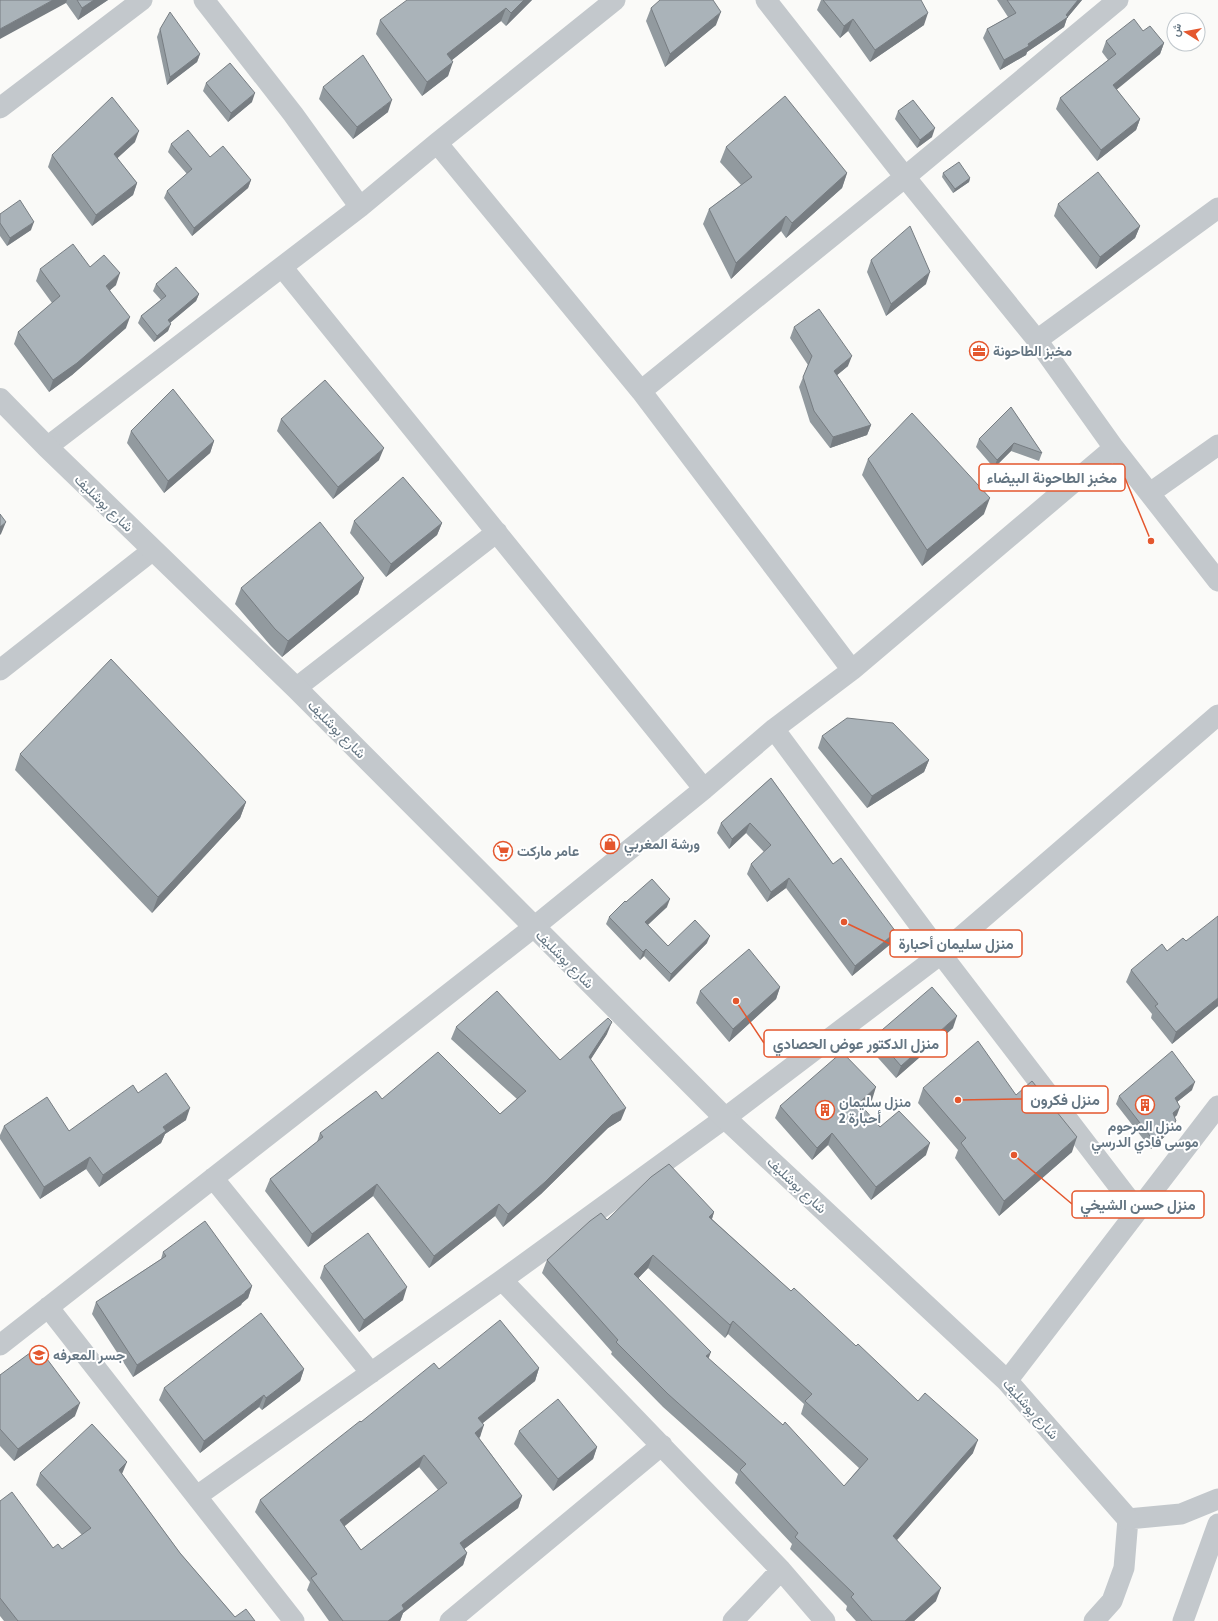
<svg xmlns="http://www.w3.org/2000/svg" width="1218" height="1621" font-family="'Fira Sans Condensed',Vazirmatn,sans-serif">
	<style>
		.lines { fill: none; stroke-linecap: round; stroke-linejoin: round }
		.minor { stroke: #c3c8cc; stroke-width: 21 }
		.tertiary { stroke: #c3c8cc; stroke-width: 22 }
		.wall { fill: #929a9f; fill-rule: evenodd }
		.shaded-wall { fill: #777d82 }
		.building { fill: #aab3b9; stroke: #777d82; fill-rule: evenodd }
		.labels { text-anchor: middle; stroke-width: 4; stroke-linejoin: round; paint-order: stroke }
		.poi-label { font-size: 14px; font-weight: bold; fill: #657683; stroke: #fff; text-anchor: start }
		.street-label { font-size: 14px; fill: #657683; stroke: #fff }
		.leader { fill: none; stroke: #e4572e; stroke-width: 1.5 }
		.callout-dot { fill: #e4572e; stroke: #fff; stroke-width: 1.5 }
		.callout { fill: #fff; stroke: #e4572e; stroke-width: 1.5 }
		.callout-label { font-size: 15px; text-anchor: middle; font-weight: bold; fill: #657683 }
	</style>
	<rect width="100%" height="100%" fill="#fafaf8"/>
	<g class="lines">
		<path class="minor" d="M 204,0 L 293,114 L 360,207
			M 766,0 L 905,177 L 1037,340 L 1114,448 L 1218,581
			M 0,108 L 142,0
			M 437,143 L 641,391 L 852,670
			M 282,267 L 704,789
			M 1037,340 L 1218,208
			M 641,391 L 905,177 L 1118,0
			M 47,447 L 360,207 L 437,143 L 615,0
			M 1150,493 L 1218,445
			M 0,670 L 153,550
			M 296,688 L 497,532
			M 774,729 L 941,954 L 1137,1210
			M 213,1178 L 371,1373
			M 502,1280 L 781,1570 L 825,1621
			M 48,1307 L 294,1621
			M 0,1345 L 534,927 L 704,789 L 774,729 L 852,670 L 1114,448
			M 1007,1381 L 1218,1106
			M 197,1496 L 502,1280 L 725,1118 L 941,954 L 1218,715
			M 450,1621 L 662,1445
			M 733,1621 L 781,1570
			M 1094,1621 L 1112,1601 L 1124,1568 L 1128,1519 L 1181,1514 L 1218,1499
			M 1183,1621 L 1218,1524"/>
		<path class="tertiary" d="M 0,399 L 47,447 L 296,688 L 725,1118 L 1007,1381 L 1128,1519"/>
	</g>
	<path class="wall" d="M 0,0 L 108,0 L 78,20 L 66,3 Z
		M 532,0 L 506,26 L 501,21 L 452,60 L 448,76 L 422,96 L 376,34 L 380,20 Z
		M 821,0 L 921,0 L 924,25 L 870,62 L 848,31 L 840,38 L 817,10 Z
		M 997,0 L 1082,0 L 1067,18 L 1064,27 L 1027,52 L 1026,55 L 1000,70 L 983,38 L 987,29 L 1008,17 Z
		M 651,8 L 716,25 L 665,67 L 646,21 Z
		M 160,29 L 200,54 L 197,62 L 167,85 L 157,37 Z
		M 1143,31 L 1164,43 L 1160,54 L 1116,89 L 1140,119 L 1136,130 L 1097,161 L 1056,109 L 1060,98 L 1108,60 L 1102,52 L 1106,41 Z
		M 206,83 L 252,102 L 228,122 L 203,91 Z
		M 323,87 L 388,112 L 353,139 L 319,99 Z
		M 898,111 L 932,137 L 917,148 L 895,119 Z
		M 135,142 L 117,158 L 137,183 L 133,195 L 92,226 L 48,167 L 52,155 Z
		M 171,144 L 210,157 L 251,180 L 248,188 L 192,236 L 164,198 L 167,191 L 187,174 L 168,152 Z
		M 726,147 L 847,173 L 842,188 L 786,238 L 781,231 L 731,279 L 703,224 L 709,209 L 741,185 L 720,162 Z
		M 943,173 L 970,178 L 969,182 L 953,193 L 942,177 Z
		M 1058,204 L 1140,226 L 1135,238 L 1096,269 L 1054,216 Z
		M 0,214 L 31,230 L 7,246 L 0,236 Z
		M 871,260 L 926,284 L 886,316 L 867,272 Z
		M 40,269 L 116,285 L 110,290 L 126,328 L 72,375 L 49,392 L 14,344 L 18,332 L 52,303 L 36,281 Z
		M 156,284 L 199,294 L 196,301 L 170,323 L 168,331 L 154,342 L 138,323 L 141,316 L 161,300 L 153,291 Z
		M 794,327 L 848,366 L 837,375 L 871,425 L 867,435 L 830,448 L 810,422 L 799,387 L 808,365 L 790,338 Z
		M 1011,407 L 1042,453 L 1039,461 L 1011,451 L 994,468 L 976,447 L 979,439 Z
		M 281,419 L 379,460 L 333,499 L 277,431 Z
		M 131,431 L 214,441 L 210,453 L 164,493 L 127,443 Z
		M 868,459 L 984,514 L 922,566 L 862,475 Z
		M 354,521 L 442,523 L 437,535 L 386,577 L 350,533 Z
		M 364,578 L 358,594 L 282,657 L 270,645 L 235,604 L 241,588 Z
		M 822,736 L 929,760 L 924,772 L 867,808 L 818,748 Z
		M 20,754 L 246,802 L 240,818 L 152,913 L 15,770 Z
		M 771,778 L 833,864 L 896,932 L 893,942 L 852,976 L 786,888 L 767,902 L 747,874 L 751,864 L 764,852 L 746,833 L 729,849 L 717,833 L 721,823 Z
		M 626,902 L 667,907 L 648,925 L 668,946 L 707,943 L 669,982 L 644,956 L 640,960 L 606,924 L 609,917 Z
		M 1167,951 L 1218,1006 L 1172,1044 L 1151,1018 L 1152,1014 L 1126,982 L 1131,970 Z
		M 780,987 L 776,999 L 729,1042 L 696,1003 L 700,991 Z
		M 456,1027 L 560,1060 L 607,1034 L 590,1060 L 621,1120 L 608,1128 L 541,1194 L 503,1227 L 495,1216 L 429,1268 L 373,1196 L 308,1247 L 265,1191 L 270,1179 L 317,1142 L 320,1133 L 382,1099 L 500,1114 L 517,1099 L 451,1039 Z
		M 953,1028 L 896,1078 L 870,1049 L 875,1036 Z
		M 923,1088 L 1016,1095 L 1072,1152 L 999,1216 L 955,1158 L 958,1150 L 918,1103 Z
		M 1192,1090 L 1177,1102 L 1177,1115 L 1175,1117 L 1173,1129 L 1151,1149 L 1116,1104 L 1119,1096 Z
		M 138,1093 L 186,1120 L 165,1134 L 161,1143 L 99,1187 L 86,1169 L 40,1199 L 0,1139 L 0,1135 L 4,1126 L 69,1131 Z
		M 872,1100 L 863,1108 L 880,1127 L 926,1155 L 871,1200 L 828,1145 L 812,1160 L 775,1118 L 780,1106 Z
		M 714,1212 L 712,1219 L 791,1291 L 856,1346 L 973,1453 L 897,1540 L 936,1601 L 914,1621 L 856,1621 L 846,1610 L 847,1606 L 790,1549 L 792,1544 L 735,1483 L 738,1474 L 663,1407 L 611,1354 L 612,1352 L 542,1273 L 547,1260 L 607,1220 ZM 648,1268 L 725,1338 L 728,1334 L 804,1404 L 801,1414 L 859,1468 L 844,1486 L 708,1358 L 638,1278 Z
		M 163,1252 L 252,1286 L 248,1298 L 242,1303 L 241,1305 L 133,1377 L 92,1314 L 96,1302 L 161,1259 Z
		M 324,1266 L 403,1300 L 359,1332 L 320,1278 Z
		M 539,1368 L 535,1381 L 483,1423 L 480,1437 L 479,1438 L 522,1496 L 518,1508 L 464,1549 L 467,1553 L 463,1565 L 403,1613 L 400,1621 L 329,1621 L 307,1590 L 310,1582 L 255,1512 L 260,1500 L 361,1422 L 439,1369 ZM 419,1467 L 438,1490 L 361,1550 L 344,1526 Z
		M 304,1369 L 300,1381 L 262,1410 L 259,1407 L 200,1453 L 159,1400 L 164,1388 Z
		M 0,1375 L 75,1416 L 14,1461 L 0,1446 Z
		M 519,1431 L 597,1447 L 593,1459 L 553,1491 L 514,1444 Z
		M 40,1473 L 122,1474 L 180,1553 L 235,1617 L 255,1621 L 4,1621 L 0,1616 L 0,1501 L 53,1548 L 62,1549 L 82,1535 L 36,1485 Z"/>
	<path class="shaded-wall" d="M 53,0 L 67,0 L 66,3 L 0,39 L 0,29 Z
		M 94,0 L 108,0 L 78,20 L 82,8 Z
		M 524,0 L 532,0 L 506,26 L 511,13 Z
		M 1078,0 L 1082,0 L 1067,18 L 1064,27 L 1027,52 L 1026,55 L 1000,70 L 1004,60 L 1028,44 L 1066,15 Z
		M 506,8 L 501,21 L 442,68 L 447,54 Z
		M 721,12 L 716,25 L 665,67 L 670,54 Z
		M 928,13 L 924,25 L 870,62 L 875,50 Z
		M 853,19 L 848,31 L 840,38 L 844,26 Z
		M 1164,43 L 1160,54 L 1109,96 L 1113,85 Z
		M 200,54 L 197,62 L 167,85 L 170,77 Z
		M 453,62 L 448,76 L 422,96 L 427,82 Z
		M 255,93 L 252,102 L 228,122 L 231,113 Z
		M 392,100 L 388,112 L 353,139 L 357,127 Z
		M 1140,119 L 1136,130 L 1097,161 L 1101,150 Z
		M 935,128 L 932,137 L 917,148 L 920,140 Z
		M 139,131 L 135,142 L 110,165 L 114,154 Z
		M 847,173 L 842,188 L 786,238 L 792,223 Z
		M 970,178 L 969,182 L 953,193 L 955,189 Z
		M 251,180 L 248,188 L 192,236 L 194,228 Z
		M 137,183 L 133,195 L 92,226 L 96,215 Z
		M 786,216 L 781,231 L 731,279 L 736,263 Z
		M 34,222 L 31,230 L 7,246 L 10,238 Z
		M 1140,226 L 1135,238 L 1096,269 L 1100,257 Z
		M 930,272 L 926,284 L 886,316 L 891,304 Z
		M 120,273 L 116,285 L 102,297 L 106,286 Z
		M 199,294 L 196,301 L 165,327 L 168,320 Z
		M 130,317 L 126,328 L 72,375 L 49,392 L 53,380 Z
		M 171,324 L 168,331 L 154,342 L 157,336 Z
		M 852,356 L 848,366 L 830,381 L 834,371 Z
		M 871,425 L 867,435 L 830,448 L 833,437 Z
		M 214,441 L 210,453 L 164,493 L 168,481 Z
		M 1014,443 L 1011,451 L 994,468 L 997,460 Z
		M 384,448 L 379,460 L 333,499 L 338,487 Z
		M 990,498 L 984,514 L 922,566 L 927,550 Z
		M 6,522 L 1,534 L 0,535 L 0,527 Z
		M 442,523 L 437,535 L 386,577 L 391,564 Z
		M 364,578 L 358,594 L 282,657 L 288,641 Z
		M 929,760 L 924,772 L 867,808 L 872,796 Z
		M 246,802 L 240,818 L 152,913 L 158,897 Z
		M 750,823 L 746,833 L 729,849 L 732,839 Z
		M 789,878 L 786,888 L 767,902 L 771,892 Z
		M 670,899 L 667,907 L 643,929 L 645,922 Z
		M 896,932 L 893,942 L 852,976 L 855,966 Z
		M 710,936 L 707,943 L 669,982 L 671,974 Z
		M 646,949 L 644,956 L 640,960 L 643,952 Z
		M 780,987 L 776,999 L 729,1042 L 733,1029 Z
		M 1218,998 L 1218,1006 L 1172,1044 L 1176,1032 Z
		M 957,1016 L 953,1028 L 896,1078 L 901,1066 Z
		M 612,1022 L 607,1034 L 584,1070 L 589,1057 Z
		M 1195,1082 L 1192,1090 L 1172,1106 L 1175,1098 Z
		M 876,1087 L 872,1100 L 854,1115 L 859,1103 Z
		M 1180,1107 L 1177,1115 L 1170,1121 L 1173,1113 Z
		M 190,1108 L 186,1120 L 165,1134 L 161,1143 L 99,1187 L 103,1175 L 163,1127 Z
		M 626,1108 L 621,1120 L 608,1128 L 541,1194 L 503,1227 L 508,1214 L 612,1115 Z
		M 1176,1121 L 1173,1129 L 1151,1149 L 1154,1141 Z
		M 832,1133 L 828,1145 L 812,1160 L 817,1148 Z
		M 1077,1137 L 1072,1152 L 999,1216 L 1004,1201 Z
		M 930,1143 L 926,1155 L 871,1200 L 876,1187 Z
		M 90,1157 L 86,1169 L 40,1199 L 44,1187 Z
		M 377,1184 L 373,1196 L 308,1247 L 312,1234 Z
		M 499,1204 L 495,1216 L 429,1268 L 434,1256 Z
		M 714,1212 L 710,1225 L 709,1217 Z
		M 653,1255 L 648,1268 L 630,1287 L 634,1274 Z
		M 252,1286 L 248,1298 L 242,1303 L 241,1305 L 133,1377 L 137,1365 Z
		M 407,1287 L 403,1300 L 359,1332 L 364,1320 Z
		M 733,1321 L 728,1334 L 725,1338 L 730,1325 Z
		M 711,1352 L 706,1365 L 706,1356 Z
		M 539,1368 L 535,1381 L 474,1430 L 478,1418 Z
		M 304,1369 L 300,1381 L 262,1410 L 266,1398 Z
		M 264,1395 L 259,1407 L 200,1453 L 204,1441 Z
		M 80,1403 L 75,1416 L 14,1461 L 18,1449 Z
		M 484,1425 L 480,1437 L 470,1445 L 475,1433 Z
		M 978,1440 L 973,1453 L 889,1549 L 893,1536 Z
		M 597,1447 L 593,1459 L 553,1491 L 558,1479 Z
		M 424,1455 L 419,1467 L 336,1533 L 340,1520 Z
		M 127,1462 L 122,1474 L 114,1482 L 119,1470 Z
		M 522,1496 L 518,1508 L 455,1556 L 460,1543 Z
		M 467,1553 L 463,1565 L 403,1613 L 400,1621 L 388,1621 L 402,1605 Z
		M 941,1588 L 936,1601 L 914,1621 L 905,1621 Z"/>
	<path class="building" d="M 0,0 L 53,0 L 0,29 Z
		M 77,0 L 94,0 L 82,8 Z
		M 407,0 L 524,0 L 511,13 L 506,8 L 447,54 L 453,62 L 427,82 L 380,20 Z
		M 660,0 L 713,0 L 721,12 L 670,54 L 651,8 Z
		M 823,0 L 921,0 L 928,13 L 875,50 L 853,19 L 844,26 Z
		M 1007,0 L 1078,0 L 1066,15 L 1068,17 L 1028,44 L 1029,46 L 1004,60 L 987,29 L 1016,13 Z
		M 170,12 L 200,54 L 170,77 L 160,29 Z
		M 1134,19 L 1143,31 L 1150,26 L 1164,43 L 1113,85 L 1140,119 L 1101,150 L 1060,98 L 1116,54 L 1106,41 Z
		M 363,55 L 392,100 L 357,127 L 323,87 Z
		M 230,63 L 255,93 L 231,113 L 206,83 Z
		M 785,96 L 847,173 L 792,223 L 786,216 L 736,263 L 709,209 L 752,177 L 726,147 Z
		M 112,97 L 139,131 L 114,154 L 137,183 L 96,215 L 52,155 Z
		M 913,100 L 935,128 L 920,140 L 898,111 Z
		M 188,130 L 210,157 L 223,146 L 251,180 L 194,228 L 167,191 L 192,169 L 171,144 Z
		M 959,162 L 970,178 L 955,189 L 943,173 Z
		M 1098,172 L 1140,226 L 1100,257 L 1058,204 Z
		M 20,200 L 34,222 L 10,238 L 0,223 L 0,214 Z
		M 910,226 L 930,272 L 891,304 L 871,260 Z
		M 73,244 L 90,267 L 104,255 L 120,273 L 106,286 L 130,317 L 77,363 L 53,380 L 18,332 L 60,296 L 40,269 Z
		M 176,267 L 199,294 L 168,320 L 171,324 L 157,336 L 141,316 L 166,296 L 156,284 Z
		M 819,309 L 852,356 L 834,371 L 871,425 L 833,437 L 814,411 L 803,377 L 812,356 L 794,327 Z
		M 325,380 L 384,448 L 338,487 L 281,419 Z
		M 173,389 L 214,441 L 168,481 L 131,431 Z
		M 1011,407 L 1042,453 L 1014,443 L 997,460 L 979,439 Z
		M 912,413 L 990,498 L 927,550 L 868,459 Z
		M 403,477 L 442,523 L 391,564 L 354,521 Z
		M 0,514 L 6,522 L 0,527 Z
		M 320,522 L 364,578 L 288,641 L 275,629 L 241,588 Z
		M 111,659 L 246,802 L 158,897 L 20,754 Z
		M 847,718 L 893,723 L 929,760 L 872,796 L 822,736 Z
		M 771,778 L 833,864 L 841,858 L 896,932 L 855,966 L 789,878 L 771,892 L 751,864 L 771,845 L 750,823 L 732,839 L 721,823 Z
		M 652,879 L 670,899 L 645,922 L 668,946 L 695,920 L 710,936 L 671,974 L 646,949 L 643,952 L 609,917 L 625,901 L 626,902 Z
		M 1218,916 L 1218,998 L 1176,1032 L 1155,1006 L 1158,1004 L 1131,970 L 1162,944 L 1167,951 L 1183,938 L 1186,941 Z
		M 749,949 L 780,987 L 733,1029 L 700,991 Z
		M 932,987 L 957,1016 L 901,1066 L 875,1036 Z
		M 497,991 L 560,1060 L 608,1018 L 612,1022 L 589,1057 L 626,1108 L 612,1115 L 545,1182 L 508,1214 L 499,1204 L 434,1256 L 377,1184 L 312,1234 L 270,1179 L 323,1137 L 320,1133 L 376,1091 L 382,1099 L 438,1052 L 500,1114 L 526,1091 L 456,1027 Z
		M 978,1041 L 1016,1095 L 1032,1081 L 1077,1137 L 1004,1201 L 961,1143 L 966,1138 L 923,1088 Z
		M 1172,1051 L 1195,1082 L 1175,1098 L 1180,1107 L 1173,1113 L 1176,1121 L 1154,1141 L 1119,1096 Z
		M 842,1052 L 876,1087 L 859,1103 L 880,1127 L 899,1111 L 930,1143 L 876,1187 L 832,1133 L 817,1148 L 780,1106 Z
		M 166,1073 L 190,1108 L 163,1127 L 166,1131 L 103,1175 L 90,1157 L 44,1187 L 4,1126 L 47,1097 L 69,1131 L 133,1085 L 138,1093 Z
		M 669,1164 L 714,1212 L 709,1217 L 791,1291 L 794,1288 L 856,1346 L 858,1344 L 918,1401 L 925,1393 L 978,1440 L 893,1536 L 941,1588 L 905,1621 L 872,1621 L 851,1597 L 854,1594 L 795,1537 L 798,1533 L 740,1470 L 746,1464 L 668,1394 L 616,1342 L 618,1340 L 547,1260 L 590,1221 L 601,1213 L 607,1220 L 651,1177 ZM 653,1255 L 730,1325 L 733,1321 L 812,1394 L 805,1401 L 868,1459 L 844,1486 L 785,1422 L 783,1425 L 706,1356 L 711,1352 L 634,1274 Z
		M 205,1221 L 252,1286 L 245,1292 L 245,1293 L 137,1365 L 96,1302 L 166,1256 L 163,1252 Z
		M 368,1233 L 407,1287 L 364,1320 L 324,1266 Z
		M 261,1313 L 304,1369 L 266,1398 L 264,1395 L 204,1441 L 164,1388 Z
		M 500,1320 L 539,1368 L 478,1418 L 484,1425 L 475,1433 L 522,1496 L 460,1543 L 467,1553 L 402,1605 L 404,1609 L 388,1621 L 343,1621 L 311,1578 L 317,1574 L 260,1500 L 360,1421 L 361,1422 L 434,1363 L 439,1369 ZM 424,1455 L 447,1483 L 361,1550 L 340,1520 Z
		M 38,1347 L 80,1403 L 18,1449 L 0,1429 L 0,1375 Z
		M 558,1399 L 597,1447 L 558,1479 L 519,1431 Z
		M 92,1424 L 127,1462 L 119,1470 L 180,1553 L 235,1617 L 246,1609 L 255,1621 L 18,1621 L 0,1598 L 0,1501 L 12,1492 L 53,1548 L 58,1544 L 62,1549 L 91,1528 L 40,1473 Z"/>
	<defs>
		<symbol id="office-ring" viewBox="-11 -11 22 22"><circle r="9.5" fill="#fff" stroke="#e4572e" stroke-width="1.5"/><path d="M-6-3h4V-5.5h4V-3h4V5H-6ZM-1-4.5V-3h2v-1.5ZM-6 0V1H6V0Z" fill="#e4572e"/></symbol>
		<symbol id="shop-ring" viewBox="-11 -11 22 22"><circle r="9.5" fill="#fff" stroke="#e4572e" stroke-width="1.5"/><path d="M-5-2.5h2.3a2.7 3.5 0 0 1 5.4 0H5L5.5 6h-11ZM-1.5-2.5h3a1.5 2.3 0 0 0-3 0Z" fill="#e4572e"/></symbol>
		<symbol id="supermarket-ring" viewBox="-11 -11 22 22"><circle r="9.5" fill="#fff" stroke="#e4572e" stroke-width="1.5"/><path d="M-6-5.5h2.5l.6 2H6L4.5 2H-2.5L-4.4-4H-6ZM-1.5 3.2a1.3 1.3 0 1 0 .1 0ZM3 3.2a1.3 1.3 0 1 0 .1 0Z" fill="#e4572e"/></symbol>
		<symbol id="building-ring" viewBox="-11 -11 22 22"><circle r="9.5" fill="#fff" stroke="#e4572e" stroke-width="1.5"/><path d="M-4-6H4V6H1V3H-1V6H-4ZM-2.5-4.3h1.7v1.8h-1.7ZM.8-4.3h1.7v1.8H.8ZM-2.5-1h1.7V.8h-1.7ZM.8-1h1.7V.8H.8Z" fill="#e4572e"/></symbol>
		<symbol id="school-ring" viewBox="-11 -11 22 22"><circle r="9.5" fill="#fff" stroke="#e4572e" stroke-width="1.5"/><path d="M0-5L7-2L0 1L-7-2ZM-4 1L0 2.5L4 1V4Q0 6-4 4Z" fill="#e4572e"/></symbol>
	</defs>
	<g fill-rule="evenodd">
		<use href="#office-ring" x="968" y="340" width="22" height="22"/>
		<use href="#shop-ring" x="599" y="833" width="22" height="22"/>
		<use href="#supermarket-ring" x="492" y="840" width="22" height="22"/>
		<use href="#building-ring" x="1134" y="1094" width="22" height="22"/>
		<use href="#building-ring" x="814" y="1099" width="22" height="22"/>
		<use href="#school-ring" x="28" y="1344" width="22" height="22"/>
	</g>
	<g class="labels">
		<g class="poi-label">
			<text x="993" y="356">مخبز الطاحونة</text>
			<text x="624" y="849">ورشة المغربي</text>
			<text x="517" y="856">عامر ماركت</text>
			<text x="839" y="1107">منزل سليمان<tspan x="839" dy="16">أحبارة 2</tspan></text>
			<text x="1145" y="1131" text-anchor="middle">منزل المرحوم<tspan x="1145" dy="16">موسى فادي الدرسي</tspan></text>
			<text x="53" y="1360">جسر المعرفه</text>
		</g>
		<g class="street-label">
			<text transform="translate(104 503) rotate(44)" y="5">شارع بوشليف</text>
			<text transform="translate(337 729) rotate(45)" y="5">شارع بوشليف</text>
			<text transform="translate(565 959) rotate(45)" y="5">شارع بوشليف</text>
			<text transform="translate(797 1185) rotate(43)" y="5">شارع بوشليف</text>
			<text transform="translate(1031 1409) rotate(48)" y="5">شارع بوشليف</text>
		</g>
	</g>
	<path class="leader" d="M1151 541L1125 478M844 922L890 944M736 1001L764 1043M958 1100L1022 1099M1014 1155L1072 1204"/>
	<g class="callout-dot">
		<circle cx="1151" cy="541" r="4"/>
		<circle cx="844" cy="922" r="4"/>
		<circle cx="736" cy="1001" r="4"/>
		<circle cx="958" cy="1100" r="4"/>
		<circle cx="1014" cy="1155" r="4"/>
	</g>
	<g class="callout">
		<rect x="979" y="464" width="146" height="27" rx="4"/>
		<rect x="890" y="930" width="132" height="27" rx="4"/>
		<rect x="764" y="1030" width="183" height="27" rx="4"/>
		<rect x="1022" y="1086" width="86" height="27" rx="4"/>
		<rect x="1072" y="1191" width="132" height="27" rx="4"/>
	</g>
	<g class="callout-label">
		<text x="1052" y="483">مخبز الطاحونة البيضاء</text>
		<text x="956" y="949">منزل سليمان أحبارة</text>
		<text x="856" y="1049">منزل الدكتور عوض الحصادي</text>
		<text x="1065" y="1105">منزل فكرون</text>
		<text x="1138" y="1210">منزل حسن الشيخي</text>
	</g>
	<g transform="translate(1186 32) rotate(281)"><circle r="19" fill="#ffffff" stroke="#c1c8cd"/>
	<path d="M0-3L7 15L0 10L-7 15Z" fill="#e4572e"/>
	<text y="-6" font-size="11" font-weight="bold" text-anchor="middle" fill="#657683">ش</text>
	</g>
</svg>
